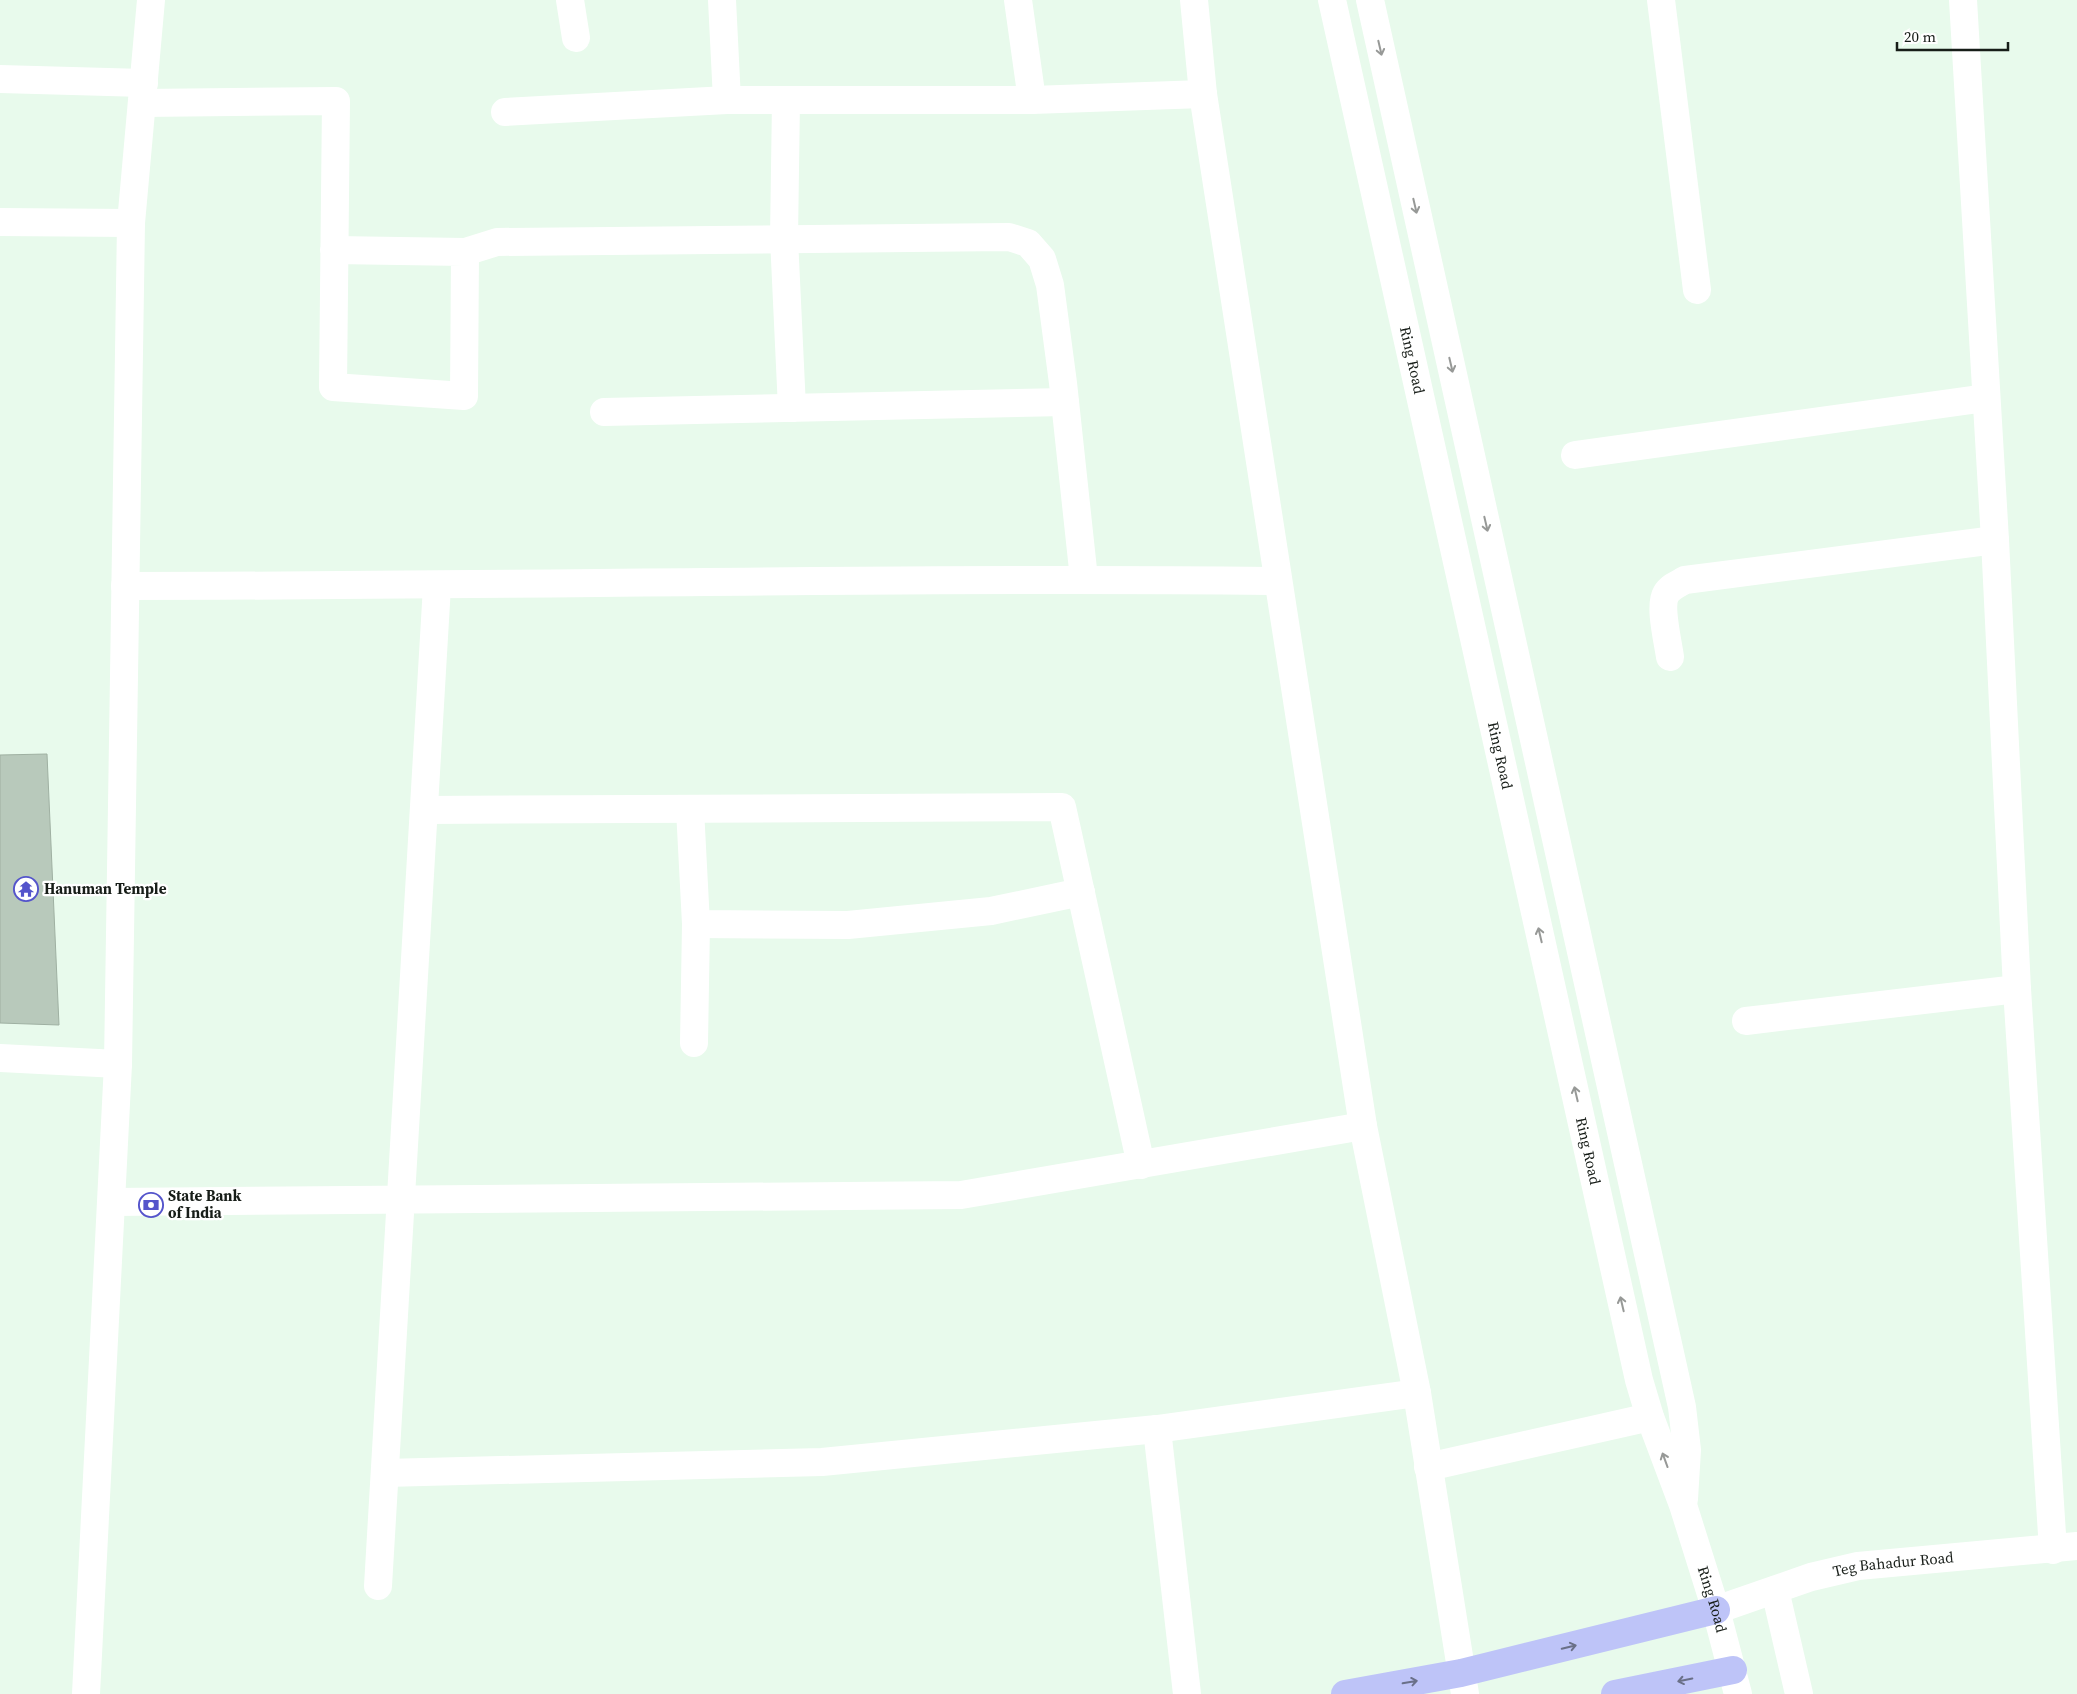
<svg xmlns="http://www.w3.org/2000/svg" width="2077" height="1694" font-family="'Source Serif 4',serif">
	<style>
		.building { fill: #b8c9bb; stroke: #9fb0a2 }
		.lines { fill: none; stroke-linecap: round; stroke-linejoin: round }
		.minor { stroke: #fff; stroke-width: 28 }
		.major { stroke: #bec4f8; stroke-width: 28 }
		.oneway { stroke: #979997 }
		.oneway2 { stroke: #6a7088 }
		.labels { text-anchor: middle; stroke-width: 4.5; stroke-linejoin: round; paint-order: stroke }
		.street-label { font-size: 15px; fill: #171d18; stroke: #fff }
		.poi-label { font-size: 15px; font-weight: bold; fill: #171d18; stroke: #fff; text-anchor: start }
	</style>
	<rect width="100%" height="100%" fill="#e8faec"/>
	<path class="building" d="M 47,754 L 59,1025 L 0,1023 L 0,755 Z"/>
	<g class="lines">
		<g class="minor">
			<path d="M 570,0 L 576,38"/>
			<path d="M 722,0 L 727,100"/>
			<path d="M 1018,0 L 1032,100"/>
			<path d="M 1194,0 L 1203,94 L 1363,1126 L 1417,1393 L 1465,1694"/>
			<path id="s1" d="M 1332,0 L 1639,1380 L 1650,1417 L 1683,1505 L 1716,1610 L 1738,1694"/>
			<path d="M 1370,0 L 1682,1407 L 1687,1450 L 1684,1499"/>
			<path d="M 1661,0 L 1697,290"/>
			<path d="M 1963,0 L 1995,540 L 2017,989 L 2053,1550"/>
			<path d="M 0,79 L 144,83"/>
			<path d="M 786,100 L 784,238 L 792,408"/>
			<path d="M 142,103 L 336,101 L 333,387 L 464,396 L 465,252 L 334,250"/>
			<path d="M 505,112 L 727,100 L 1032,100 L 1203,94"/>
			<path d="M 0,222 L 131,223"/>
			<path d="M 465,252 L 497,242 L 1009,237 L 1028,243 L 1042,259 L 1050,285 L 1063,383 L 1084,579"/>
			<path d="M 604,412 L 1065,402"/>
			<path d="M 1575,455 L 1986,398"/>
			<path d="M 125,586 C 510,586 894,577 1278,581"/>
			<path d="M 1670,657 C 1668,642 1659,606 1666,594 C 1670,587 1678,584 1685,580 L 1995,540"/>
			<path d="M 690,809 L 696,924 L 848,925 L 991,911 L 1081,892"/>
			<path d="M 424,810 L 1062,807 L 1141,1165"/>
			<path d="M 1746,1021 L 2017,989"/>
			<path d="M 694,1043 L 696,924"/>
			<path d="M 0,1058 L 118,1064"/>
			<path d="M 112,1202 L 961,1195 L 1363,1126"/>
			<path d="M 1157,1429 L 1187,1694"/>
			<path d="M 1428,1467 L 1650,1417"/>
			<path d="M 385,1473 L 822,1462 L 1157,1429 L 1417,1393"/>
			<path d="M 378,1586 L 437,586"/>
			<path d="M 1775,1590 L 1799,1694"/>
			<path id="s2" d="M 1716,1610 L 1811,1577 L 1858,1566 L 2077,1546"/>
			<path d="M 86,1694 L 118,1064 L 131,223 L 151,0"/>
		</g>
		<path class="major" d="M 1345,1694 L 1461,1673 L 1716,1610
			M 1615,1694 L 1733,1670"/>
	</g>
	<defs><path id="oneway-shaft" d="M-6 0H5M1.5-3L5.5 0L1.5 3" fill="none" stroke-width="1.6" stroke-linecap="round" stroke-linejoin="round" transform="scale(1.25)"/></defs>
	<g class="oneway">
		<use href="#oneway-shaft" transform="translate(1380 48) rotate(77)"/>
		<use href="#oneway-shaft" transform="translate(1415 206) rotate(77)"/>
		<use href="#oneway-shaft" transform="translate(1451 365) rotate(77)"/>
		<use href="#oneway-shaft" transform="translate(1486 524) rotate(77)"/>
		<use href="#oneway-shaft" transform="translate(1540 935) rotate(-103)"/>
		<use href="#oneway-shaft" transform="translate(1576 1094) rotate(-103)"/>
		<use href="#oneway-shaft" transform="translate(1622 1304) rotate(-103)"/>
		<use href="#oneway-shaft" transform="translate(1665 1460) rotate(-110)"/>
	</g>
	<g class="oneway2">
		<use href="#oneway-shaft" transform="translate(1569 1647) rotate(-14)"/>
		<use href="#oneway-shaft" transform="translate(1685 1680) rotate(168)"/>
		<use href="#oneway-shaft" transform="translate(1410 1682) rotate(-10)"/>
	</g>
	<defs>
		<symbol id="temple-ring" viewBox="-11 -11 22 22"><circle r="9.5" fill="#fff" stroke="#5454cb" stroke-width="1.5"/><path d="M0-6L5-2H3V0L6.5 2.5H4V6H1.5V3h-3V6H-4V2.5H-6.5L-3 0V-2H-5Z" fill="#5454cb"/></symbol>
		<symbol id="bank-ring" viewBox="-11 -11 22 22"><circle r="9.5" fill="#fff" stroke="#5454cb" stroke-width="1.5"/><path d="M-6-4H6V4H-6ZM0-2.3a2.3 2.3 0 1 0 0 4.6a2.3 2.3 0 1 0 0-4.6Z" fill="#5454cb"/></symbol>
	</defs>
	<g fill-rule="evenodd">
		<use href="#temple-ring" x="12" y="875" width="28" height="28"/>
		<use href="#bank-ring" x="137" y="1191" width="28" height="28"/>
	</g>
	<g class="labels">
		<g class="street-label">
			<text dy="5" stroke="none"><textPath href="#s1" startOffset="369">Ring Road</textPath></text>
			<text dy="5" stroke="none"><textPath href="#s1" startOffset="774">Ring Road</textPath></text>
			<text dy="5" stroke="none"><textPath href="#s1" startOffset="1179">Ring Road</textPath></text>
			<text dy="5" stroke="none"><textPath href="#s2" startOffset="184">Teg Bahadur Road</textPath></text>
			<text dy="5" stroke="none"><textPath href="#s1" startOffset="1645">Ring Road</textPath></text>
		</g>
		<g class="poi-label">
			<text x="44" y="894">Hanuman Temple</text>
			<text x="168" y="1201">State Bank<tspan x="168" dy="17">of India</tspan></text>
		</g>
	</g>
	<path d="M1897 42v8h111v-8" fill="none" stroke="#171d18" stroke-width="2.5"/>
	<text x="1904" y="42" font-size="15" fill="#171d18" stroke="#ffffff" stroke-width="4" paint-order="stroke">20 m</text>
</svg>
